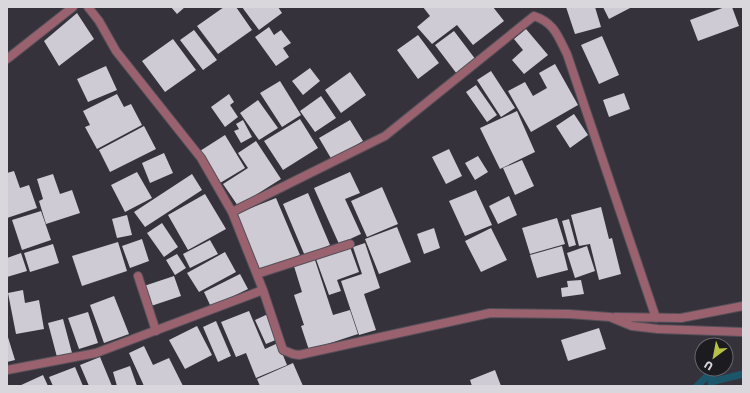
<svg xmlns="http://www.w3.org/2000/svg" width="750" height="393" font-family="Poppins,sans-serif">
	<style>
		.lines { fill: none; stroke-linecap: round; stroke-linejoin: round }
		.stream { stroke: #1c566a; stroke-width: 7 }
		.building { fill: #cecbd5 }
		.street-casing { stroke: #535058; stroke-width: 10 }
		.street { stroke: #9a616f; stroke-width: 8 }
	</style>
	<rect width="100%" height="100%" fill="#35323b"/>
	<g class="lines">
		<path class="stream" d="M 697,386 L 712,371 L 711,382 L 743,374"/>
	</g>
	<path class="building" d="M 171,7 L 185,7 L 177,14 Z
		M 224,7 L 236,7 L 252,30 L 218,54 L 197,26 Z
		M 242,7 L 278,7 L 282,13 L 259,30 Z
		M 423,7 L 493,7 L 504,21 L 473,45 L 457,25 L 432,44 L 417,27 L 430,16 Z
		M 566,7 L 595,7 L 601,27 L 575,34 Z
		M 603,7 L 632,7 L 609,19 Z
		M 725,7 L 732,7 L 739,26 L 698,41 L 690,20 Z
		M 77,13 L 94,39 L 59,66 L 44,41 Z
		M 269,27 L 274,35 L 281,30 L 291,43 L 283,48 L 289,57 L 276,66 L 255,37 Z
		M 526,29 L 548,55 L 524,74 L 512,60 L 523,50 L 514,39 Z
		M 194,30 L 217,60 L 203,70 L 180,40 Z
		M 454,31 L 476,60 L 457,74 L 435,45 Z
		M 418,35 L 439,63 L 418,79 L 397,50 Z
		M 602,36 L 619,75 L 599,84 L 581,45 Z
		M 173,39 L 196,70 L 165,92 L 142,61 Z
		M 555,64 L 578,105 L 531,132 L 508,91 L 525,82 L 533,96 L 547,88 L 539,73 Z
		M 106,66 L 117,90 L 88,102 L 77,79 Z
		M 310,68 L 320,81 L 303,95 L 292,81 Z
		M 491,71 L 515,108 L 501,117 L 477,80 Z
		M 350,72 L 366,95 L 341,113 L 325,90 Z
		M 280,81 L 301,115 L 282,127 L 260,93 Z
		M 476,85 L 497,115 L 487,122 L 466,92 Z
		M 624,93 L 630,109 L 609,117 L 603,100 Z
		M 117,94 L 124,107 L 131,104 L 142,125 L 97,149 L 85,127 L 90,125 L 83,111 Z
		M 229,94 L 234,102 L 230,105 L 238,117 L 225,127 L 211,107 Z
		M 321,96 L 336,118 L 315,132 L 300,111 Z
		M 258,100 L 278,128 L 259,140 L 240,113 Z
		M 517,111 L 535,152 L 500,169 L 480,128 Z
		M 574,114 L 588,135 L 570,148 L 556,126 Z
		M 300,119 L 318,148 L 283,170 L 264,141 Z
		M 243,120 L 252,137 L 241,143 L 234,131 L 239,129 L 236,124 Z
		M 350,120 L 363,141 L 332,160 L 319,138 Z
		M 144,126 L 156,149 L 110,172 L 99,150 Z
		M 225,135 L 245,168 L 220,183 L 200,151 Z
		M 256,141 L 281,179 L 238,206 L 223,184 L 248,168 L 238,153 Z
		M 449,149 L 462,176 L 446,184 L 432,157 Z
		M 164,153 L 173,173 L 150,183 L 142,163 Z
		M 478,156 L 488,172 L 475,180 L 465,163 Z
		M 522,160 L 534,186 L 515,195 L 503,168 Z
		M 14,171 L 20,188 L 29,185 L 37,208 L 7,218 L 7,173 Z
		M 137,172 L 152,198 L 125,212 L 111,185 Z
		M 350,172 L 360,193 L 345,199 L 361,234 L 339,244 L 314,188 Z
		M 53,174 L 60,194 L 72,190 L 80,213 L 46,224 L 39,201 L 43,199 L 37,179 Z
		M 192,174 L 202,190 L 145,227 L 134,212 Z
		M 382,187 L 398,224 L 367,237 L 351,201 Z
		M 476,190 L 492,225 L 465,236 L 449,201 Z
		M 308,193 L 330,245 L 305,256 L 283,204 Z
		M 205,194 L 226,229 L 188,250 L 168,215 Z
		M 509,196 L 517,215 L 498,224 L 489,206 Z
		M 276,198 L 300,255 L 261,272 L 236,214 Z
		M 601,207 L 609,239 L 612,238 L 621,274 L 599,280 L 590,244 L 579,246 L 571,215 Z
		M 41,211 L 51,240 L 22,250 L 12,220 Z
		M 127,215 L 132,235 L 117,238 L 112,219 Z
		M 557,218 L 565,244 L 530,254 L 522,228 Z
		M 569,219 L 576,245 L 569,247 L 562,221 Z
		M 162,223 L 178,247 L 164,257 L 147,233 Z
		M 397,227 L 411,262 L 379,274 L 365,239 Z
		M 434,228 L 440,248 L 424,254 L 417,234 Z
		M 491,228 L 507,260 L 481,272 L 465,241 Z
		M 142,239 L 149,261 L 130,268 L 122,246 Z
		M 210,240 L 218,254 L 190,268 L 183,254 Z
		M 118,242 L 127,271 L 82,286 L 72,256 Z
		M 365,243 L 380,288 L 364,294 L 376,330 L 359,335 L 341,281 L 362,274 L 353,247 Z
		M 53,244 L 59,263 L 30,272 L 24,253 Z
		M 562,246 L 568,270 L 537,278 L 530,255 Z
		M 587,246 L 595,271 L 575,278 L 567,253 Z
		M 350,247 L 359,272 L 337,280 L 341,291 L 329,295 L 316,259 Z
		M 225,252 L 236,272 L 199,292 L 187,273 Z
		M 21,253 L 27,271 L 7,277 L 7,258 Z
		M 177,254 L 186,268 L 175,275 L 166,260 Z
		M 314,257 L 333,315 L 350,310 L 358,334 L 309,350 L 301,326 L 304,325 L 294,295 L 302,292 L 293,263 Z
		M 240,274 L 248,289 L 211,307 L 204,292 Z
		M 174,276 L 181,296 L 151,306 L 144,286 Z
		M 581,280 L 584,294 L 562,297 L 561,288 L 568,287 L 567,281 Z
		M 23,290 L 25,303 L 39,300 L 44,329 L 16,334 L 8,293 Z
		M 114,296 L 129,334 L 104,343 L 90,305 Z
		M 249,311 L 265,349 L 278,343 L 287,365 L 256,378 L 246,353 L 236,357 L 221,322 Z
		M 88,312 L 98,343 L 79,349 L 68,318 Z
		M 268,314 L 278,339 L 266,344 L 255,320 Z
		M 63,319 L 72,353 L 57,357 L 48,323 Z
		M 216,321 L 231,356 L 218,362 L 203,327 Z
		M 197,326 L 212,355 L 185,369 L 169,340 Z
		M 599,328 L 606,349 L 568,361 L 561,340 Z
		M 7,334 L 15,360 L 7,362 Z
		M 144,346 L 153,365 L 169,358 L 183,386 L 144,386 L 129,353 Z
		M 100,357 L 112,386 L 89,386 L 80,365 Z
		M 293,363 L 303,386 L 260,386 L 257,379 Z
		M 130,366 L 137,386 L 117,386 L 113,372 Z
		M 75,367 L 83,386 L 53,386 L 49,377 Z
		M 495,370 L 501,386 L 472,386 L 470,380 Z
		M 43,375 L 48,386 L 19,386 Z"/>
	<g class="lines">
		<defs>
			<path id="street" d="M 7,59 L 73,7
				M 232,212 L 385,136 L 534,16 C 555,23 558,37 567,54 L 656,318
				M 257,274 L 350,244
				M 138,276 L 156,331
				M 263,290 L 283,350 L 293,354 L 299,355 L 490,313 L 569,314 L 610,317 L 632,326 L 658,329 L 743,332
				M 615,317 L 681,318 L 743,306
				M 7,370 L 96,353 L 263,290 L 232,212 L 201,158 L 116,51 L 99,21 L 88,7"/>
		</defs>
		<use href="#street" class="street-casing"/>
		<use href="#street" class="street"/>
	</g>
	<rect width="750" height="393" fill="none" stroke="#d9d7dc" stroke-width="16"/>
	<g transform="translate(714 357) rotate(212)"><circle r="19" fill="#1c1b1f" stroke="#68666b"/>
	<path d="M0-3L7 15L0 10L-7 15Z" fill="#b8c147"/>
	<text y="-6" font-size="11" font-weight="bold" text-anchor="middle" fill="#d9d7dc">U</text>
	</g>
</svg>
